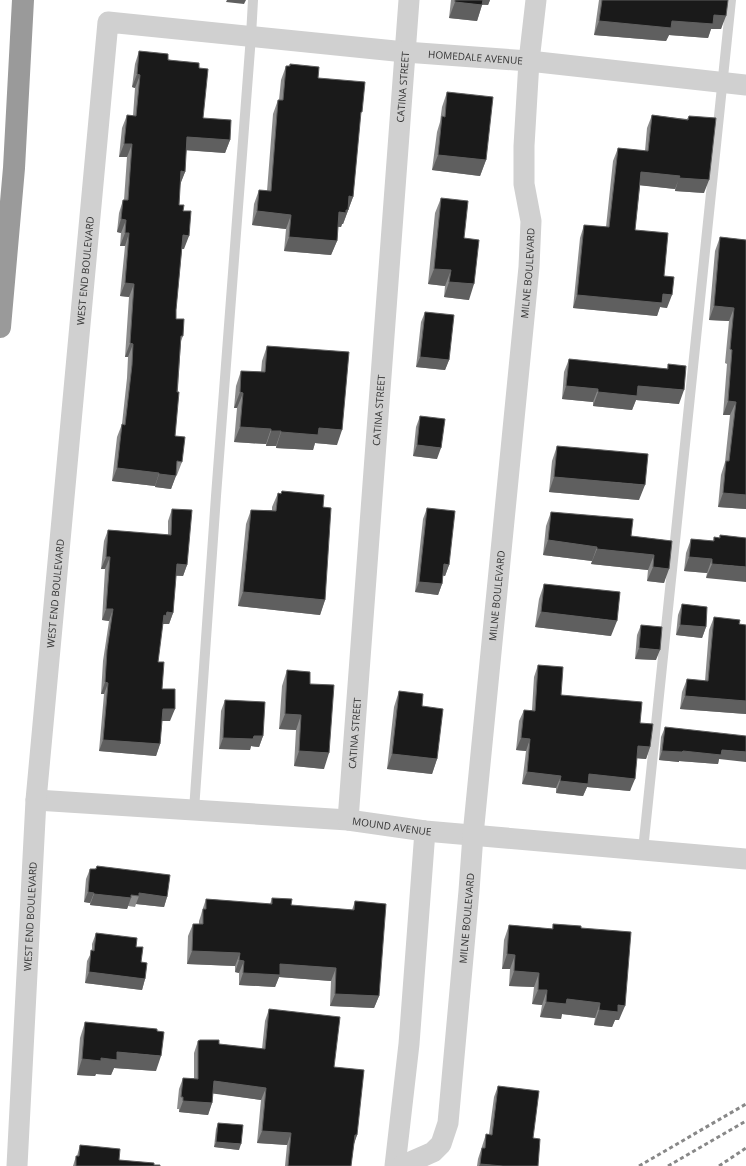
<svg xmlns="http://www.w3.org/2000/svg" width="746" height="1166" font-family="'Open Sans',sans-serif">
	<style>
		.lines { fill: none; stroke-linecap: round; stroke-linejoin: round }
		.lane { stroke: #d0d0d0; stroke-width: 10 }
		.street { stroke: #d0d0d0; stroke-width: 21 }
		.highway { stroke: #9a9a9a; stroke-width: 22 }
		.rail { stroke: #888; stroke-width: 3; stroke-dasharray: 4 3; stroke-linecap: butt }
		.wall { fill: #8c8c8c }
		.shaded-wall { fill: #5f5f5f }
		.building { fill: #1a1a1a; stroke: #5f5f5f }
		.labels { text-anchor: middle; stroke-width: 4; stroke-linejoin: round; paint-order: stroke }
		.street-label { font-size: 10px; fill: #333; stroke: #fff }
	</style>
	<rect width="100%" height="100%" fill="#fff"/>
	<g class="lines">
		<path class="lane" d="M 194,810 L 216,496 L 251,36 L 253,0
			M 643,850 L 731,0"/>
		<g class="street">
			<path id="s1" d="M 36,800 L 348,820 L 425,831 L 746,859"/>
			<path id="s2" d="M 348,820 L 409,0"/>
			<path id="s3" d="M 17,1166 L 36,800 L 108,22 L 405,52 L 529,61 L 746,85"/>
			<path d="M 395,1166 L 409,1044 L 425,831"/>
			<path id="s4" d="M 401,1166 L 433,1152 L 441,1144 L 448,1123 L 469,891 L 473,835 L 529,267 L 531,221 L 524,184 L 524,146 L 529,61 L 536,0"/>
		</g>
		<path class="highway" d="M 0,327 L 14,168 L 23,0"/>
		<path class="rail" d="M 639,1166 L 746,1104
			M 668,1166 L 746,1121
			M 719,1166 L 746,1148"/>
	</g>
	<path class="wall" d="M 451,0 L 490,0 L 488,5 L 482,5 L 477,21 L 449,18 Z
		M 599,0 L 728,0 L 721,29 L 711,29 L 708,38 L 669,35 L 666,41 L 594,35 Z
		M 139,51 L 199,68 L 203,118 L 230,140 L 225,153 L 186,150 L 185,172 L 180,184 L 179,205 L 183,211 L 184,249 L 182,249 L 176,310 L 176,319 L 183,336 L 181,341 L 175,436 L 182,462 L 177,475 L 176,475 L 171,489 L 155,487 L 155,486 L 112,481 L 117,437 L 122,424 L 127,378 L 128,357 L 125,357 L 129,297 L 120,296 L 125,246 L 120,246 L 121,233 L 117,232 L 119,213 L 123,200 L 124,200 L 127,157 L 119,157 L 122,128 L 127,115 L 133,116 L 135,88 L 132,87 L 135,64 Z
		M 290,64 L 318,78 L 360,118 L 353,197 L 343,224 L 342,224 L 341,227 L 338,227 L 337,241 L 331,255 L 284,251 L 286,229 L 252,225 L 254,204 L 259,190 L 267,191 L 273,114 L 278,100 L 279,100 L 281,80 L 286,66 L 289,66 Z
		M 447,92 L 486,160 L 480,176 L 432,170 L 437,132 L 440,122 L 442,107 Z
		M 652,115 L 687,119 L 689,116 L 704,193 L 675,191 L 675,189 L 640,185 L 635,230 L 664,276 L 667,308 L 660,307 L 657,316 L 573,308 L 580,238 L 584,225 L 606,227 L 613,161 L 618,148 L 645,151 L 647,128 Z
		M 441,198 L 464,238 L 469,300 L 444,297 L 445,286 L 428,284 L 435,213 Z
		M 720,237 L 746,240 L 746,509 L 718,507 L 721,475 L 725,462 L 730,415 L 723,415 L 727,364 L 725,363 L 729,321 L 709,320 L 715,251 Z
		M 425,312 L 449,360 L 445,370 L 416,367 L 421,322 Z
		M 267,346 L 337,445 L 315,443 L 313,450 L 276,448 L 276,446 L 266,446 L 266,444 L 234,442 L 237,408 L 234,408 L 236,386 L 241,371 L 261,372 L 262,361 Z
		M 569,359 L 667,369 L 668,364 L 679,404 L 636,400 L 632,410 L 593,406 L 593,402 L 562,399 L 564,372 Z
		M 420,416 L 437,459 L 413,456 L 416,427 Z
		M 557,446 L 639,500 L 549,492 L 552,461 Z
		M 282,491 L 323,507 L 325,600 L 320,615 L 238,606 L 246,524 L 251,510 L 272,510 L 272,507 L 278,493 L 281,493 Z
		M 427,508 L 449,565 L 445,576 L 443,575 L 442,584 L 438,595 L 415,592 L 423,519 Z
		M 172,509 L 187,565 L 183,576 L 176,576 L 173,613 L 169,624 L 163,624 L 162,626 L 158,662 L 162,689 L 170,721 L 162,721 L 160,744 L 156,756 L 99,751 L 104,694 L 101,694 L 103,661 L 109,621 L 102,620 L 105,569 L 101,569 L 104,541 L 108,530 L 168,535 L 168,521 Z
		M 551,512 L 631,536 L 672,541 L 664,583 L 647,581 L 648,570 L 591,564 L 592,561 L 543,555 L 546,526 Z
		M 720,535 L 746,538 L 706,578 L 707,573 L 684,571 L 686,553 L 691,539 L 713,541 L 714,537 L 719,538 Z
		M 544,584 L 611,636 L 535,627 L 539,599 Z
		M 682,604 L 706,627 L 702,638 L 676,635 L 678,615 Z
		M 714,617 L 739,624 L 746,625 L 746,714 L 680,709 L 682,692 L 687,679 L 705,681 L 709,630 Z
		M 641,625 L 656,660 L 635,659 L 637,635 Z
		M 538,665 L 561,695 L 640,723 L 650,747 L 646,759 L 637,758 L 630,791 L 587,787 L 583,796 L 556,793 L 556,788 L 522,784 L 526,751 L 516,750 L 519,721 L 524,710 L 532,710 L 534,677 Z
		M 287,670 L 310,684 L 324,769 L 294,766 L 296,730 L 279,729 L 282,686 Z
		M 399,691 L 422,706 L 437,759 L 432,774 L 387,769 L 394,707 Z
		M 225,700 L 263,736 L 259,747 L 251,746 L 250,750 L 219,749 L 221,711 Z
		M 665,727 L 719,759 L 718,764 L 679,761 L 679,762 L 659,760 L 661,737 Z
		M 97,866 L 167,897 L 164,907 L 136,904 L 135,907 L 128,906 L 127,909 L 90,905 L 90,903 L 84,902 L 86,879 L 90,869 L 95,869 Z
		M 272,898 L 291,905 L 352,910 L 355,901 L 379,996 L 374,1008 L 330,1006 L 331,981 L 279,977 L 275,987 L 239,985 L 239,973 L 235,972 L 235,966 L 187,964 L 188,936 L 193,924 L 199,924 L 199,921 L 201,915 L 202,911 L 206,899 L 270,904 Z
		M 553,924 L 581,928 L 619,1020 L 615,1020 L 612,1027 L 594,1025 L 595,1018 L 562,1014 L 561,1019 L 540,1017 L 542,1005 L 532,1004 L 534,987 L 509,986 L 510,969 L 502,969 L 504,940 L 509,925 L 552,929 Z
		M 96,933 L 136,947 L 145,979 L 142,990 L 85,983 L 87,961 L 92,951 L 92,944 Z
		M 269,1009 L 334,1067 L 357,1135 L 354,1143 L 351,1166 L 285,1166 L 287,1145 L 257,1143 L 261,1100 L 213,1093 L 212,1103 L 208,1115 L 179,1112 L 179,1109 L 177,1109 L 179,1089 L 183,1078 L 194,1078 L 194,1053 L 198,1041 L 219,1044 L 262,1049 L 265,1021 Z
		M 85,1022 L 156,1071 L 114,1068 L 111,1075 L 96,1074 L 95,1076 L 77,1075 L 80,1038 Z
		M 498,1086 L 533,1138 L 538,1166 L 477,1166 L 478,1159 L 486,1134 L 489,1134 L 494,1097 Z
		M 218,1123 L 239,1150 L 214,1147 L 216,1129 Z
		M 80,1145 L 119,1160 L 154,1165 L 77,1156 Z
		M 76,1156 L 76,1166 L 73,1166 Z"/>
	<path class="shaded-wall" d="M 227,0 L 246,0 L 244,4 L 226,2 Z
		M 480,0 L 490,0 L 488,5 L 478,4 Z
		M 455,2 L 482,5 L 477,21 L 449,18 Z
		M 714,15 L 726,16 L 721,29 L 711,29 L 708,38 L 669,35 L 666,41 L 594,35 L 599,21 L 672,21 Z
		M 137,74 L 140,75 L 135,88 L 132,87 Z
		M 187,137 L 230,140 L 225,153 L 183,150 Z
		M 124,144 L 132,144 L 127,157 L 119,157 Z
		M 438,155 L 486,160 L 480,176 L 432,170 Z
		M 181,171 L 185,172 L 180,185 Z
		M 641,172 L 680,176 L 675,189 L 637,185 Z
		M 679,178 L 709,180 L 704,193 L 675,191 Z
		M 349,196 L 353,197 L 343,224 L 342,224 L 341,227 L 334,226 L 339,212 Z
		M 257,211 L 291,215 L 286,229 L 252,225 Z
		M 121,219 L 126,220 L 121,233 L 117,232 Z
		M 125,233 L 129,233 L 125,246 L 120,246 Z
		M 183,235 L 189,236 L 184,249 L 178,248 Z
		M 289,237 L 337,241 L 331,255 L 284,251 Z
		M 434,269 L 451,270 L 445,286 L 428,284 Z
		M 449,282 L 474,284 L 469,300 L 444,297 Z
		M 125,283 L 134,284 L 129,297 L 120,296 Z
		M 663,294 L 672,295 L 667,308 L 660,307 L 657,316 L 573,308 L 577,295 Z
		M 714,306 L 734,308 L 729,321 L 709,320 Z
		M 130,343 L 133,344 L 128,357 L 125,357 Z
		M 420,357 L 449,360 L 445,370 L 416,367 Z
		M 566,386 L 598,389 L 593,402 L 562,399 Z
		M 638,386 L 684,390 L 679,404 L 636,400 L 632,410 L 593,406 L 598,392 Z
		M 240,392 L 243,393 L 237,408 L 234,408 Z
		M 728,401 L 736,402 L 730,415 L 723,415 Z
		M 240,427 L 271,429 L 266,444 L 234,442 Z
		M 319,428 L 342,430 L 337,445 L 315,443 L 313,450 L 276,448 L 281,432 Z
		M 271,431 L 281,431 L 276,446 L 266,446 Z
		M 417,445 L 441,448 L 437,459 L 413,456 Z
		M 117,468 L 159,473 L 155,486 L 112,481 Z
		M 159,474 L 176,476 L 171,489 L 155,487 Z
		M 554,477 L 645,485 L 639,500 L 549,492 Z
		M 723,493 L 746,495 L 746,509 L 718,507 Z
		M 548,540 L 597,547 L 592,561 L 543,555 Z
		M 597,549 L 654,555 L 648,570 L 591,564 Z
		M 106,557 L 110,557 L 105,569 L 101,569 Z
		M 689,557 L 712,559 L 707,573 L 684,571 Z
		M 177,564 L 187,565 L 183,576 L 173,575 Z
		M 444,564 L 449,565 L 445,576 L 440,575 Z
		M 712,564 L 746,567 L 746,582 L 706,578 Z
		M 653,567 L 669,569 L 664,583 L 647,581 Z
		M 419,582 L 442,584 L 438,595 L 415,592 Z
		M 243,592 L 325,600 L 320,615 L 238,606 Z
		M 106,609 L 113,609 L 109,621 L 102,620 Z
		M 167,612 L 173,613 L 169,624 L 163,624 L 162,627 L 164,615 Z
		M 541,612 L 617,621 L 611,636 L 535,627 Z
		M 680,625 L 706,627 L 702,638 L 676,635 Z
		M 639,648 L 660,650 L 656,660 L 635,659 Z
		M 105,682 L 108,683 L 104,694 L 101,694 Z
		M 685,696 L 746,701 L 746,714 L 680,709 Z
		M 163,709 L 175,709 L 170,721 L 159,721 Z
		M 285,714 L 301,715 L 296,730 L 279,729 Z
		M 254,736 L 263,736 L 259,747 L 251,746 L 250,750 L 219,749 L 223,738 Z
		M 521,738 L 530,739 L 526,751 L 516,750 Z
		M 103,740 L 160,744 L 156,756 L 99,751 Z
		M 638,746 L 650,747 L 646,759 L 633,758 Z
		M 722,750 L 746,752 L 746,762 L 719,759 L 718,764 L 679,761 L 679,762 L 659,760 L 662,751 L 683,751 Z
		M 299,751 L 329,753 L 324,769 L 294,766 Z
		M 392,754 L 437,759 L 432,774 L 387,769 Z
		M 527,772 L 561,776 L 556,788 L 522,784 Z
		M 589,774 L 635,779 L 630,791 L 587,787 L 583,796 L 556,793 L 560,781 Z
		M 88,892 L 94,893 L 90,903 L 84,902 Z
		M 139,893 L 167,897 L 164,907 L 136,904 L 139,896 Z
		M 94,894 L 131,898 L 127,909 L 90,905 Z
		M 192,951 L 240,953 L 235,966 L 187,964 Z
		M 507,954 L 515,955 L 510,969 L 502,969 Z
		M 239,960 L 244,961 L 239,973 L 235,972 Z
		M 280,964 L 336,968 L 331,981 L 279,977 L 275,987 L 239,985 L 243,973 Z
		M 514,971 L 539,973 L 534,987 L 509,986 Z
		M 89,972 L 145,979 L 142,990 L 85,983 Z
		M 538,990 L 547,990 L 542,1005 L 532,1004 Z
		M 335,994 L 379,996 L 374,1008 L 330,1006 Z
		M 567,999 L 600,1003 L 595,1018 L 562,1014 L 561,1019 L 540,1017 L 546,1002 Z
		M 618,1005 L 625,1006 L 619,1020 L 615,1020 L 612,1027 L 594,1025 L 599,1010 Z
		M 117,1052 L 161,1056 L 156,1071 L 114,1068 L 111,1075 L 96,1074 L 95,1076 L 77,1075 L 82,1059 L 101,1058 Z
		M 214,1081 L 266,1088 L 261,1100 L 209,1093 Z
		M 183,1101 L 212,1103 L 208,1115 L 179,1112 Z
		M 262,1131 L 291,1133 L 287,1145 L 257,1143 Z
		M 355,1135 L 357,1135 L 353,1147 Z
		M 216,1142 L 241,1144 L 239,1150 L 214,1147 Z
		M 480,1164 L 503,1166 L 479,1166 Z"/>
	<path class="building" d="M 455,0 L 483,0 L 482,5 L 455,2 Z
		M 602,0 L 728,0 L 726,16 L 714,15 L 713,24 L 672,21 L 671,28 L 599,21 Z
		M 139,51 L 168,54 L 168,60 L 199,63 L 199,68 L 208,69 L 203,118 L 231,120 L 230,140 L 187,137 L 185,172 L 181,171 L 179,205 L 184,205 L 183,211 L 191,211 L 189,236 L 183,235 L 176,310 L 176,319 L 184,319 L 183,336 L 181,336 L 177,392 L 179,392 L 175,436 L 185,437 L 182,462 L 177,461 L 176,476 L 159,474 L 159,473 L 117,468 L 122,424 L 125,425 L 132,365 L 133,344 L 130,343 L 134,284 L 125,283 L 129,233 L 125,233 L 126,220 L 121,219 L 123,200 L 128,200 L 132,144 L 124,144 L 127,115 L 136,116 L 140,75 L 137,74 Z
		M 290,64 L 319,67 L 318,78 L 365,82 L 362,112 L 361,112 L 353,197 L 349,196 L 348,210 L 346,210 L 346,213 L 339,212 L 337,241 L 289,237 L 291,215 L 257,211 L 259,190 L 271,191 L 278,100 L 283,100 L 286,66 L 290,66 Z
		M 447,92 L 493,97 L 486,160 L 438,155 L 442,116 L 445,117 Z
		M 652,115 L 688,120 L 689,116 L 716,118 L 709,180 L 679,178 L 680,176 L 641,172 L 635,230 L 668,233 L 664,276 L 674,277 L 672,295 L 663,294 L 662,303 L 577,295 L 584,225 L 609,227 L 618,148 L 648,151 Z
		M 441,198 L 468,201 L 464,238 L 479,240 L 474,284 L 449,282 L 451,270 L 434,269 Z
		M 720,237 L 746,240 L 746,495 L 723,493 L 726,461 L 729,461 L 736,402 L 728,401 L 732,350 L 730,349 L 734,308 L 714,306 Z
		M 425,312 L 454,315 L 449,360 L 420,357 Z
		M 267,346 L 349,352 L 342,430 L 319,428 L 318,435 L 281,432 L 281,431 L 271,431 L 271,429 L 240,427 L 243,393 L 240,392 L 241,371 L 265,372 Z
		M 569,359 L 668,369 L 668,364 L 686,366 L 684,390 L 638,386 L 637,396 L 598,392 L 598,389 L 566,386 Z
		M 420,416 L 445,419 L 441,448 L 417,445 Z
		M 557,446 L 648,454 L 645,485 L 554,477 Z
		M 282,491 L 324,495 L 323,507 L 331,508 L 325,600 L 243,592 L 251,510 L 276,511 L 278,493 L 281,494 Z
		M 427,508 L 455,511 L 449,565 L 444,564 L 442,584 L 419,582 Z
		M 172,509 L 192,510 L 187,565 L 177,564 L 173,613 L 167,612 L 166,616 L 164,615 L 158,662 L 164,662 L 162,689 L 175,689 L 175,709 L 163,709 L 160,744 L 103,740 L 108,683 L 105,682 L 107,650 L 113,609 L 106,609 L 110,557 L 106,557 L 108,530 L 171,535 Z
		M 551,512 L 633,519 L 631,536 L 672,541 L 669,569 L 653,567 L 654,555 L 597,549 L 597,547 L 548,540 Z
		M 720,535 L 746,538 L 746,567 L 712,564 L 712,559 L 689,557 L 691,539 L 714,541 L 714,537 L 720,538 Z
		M 544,584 L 620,592 L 617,621 L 541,612 Z
		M 682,604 L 707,607 L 706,627 L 680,625 Z
		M 714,617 L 740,620 L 739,624 L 746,625 L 746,701 L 685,696 L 687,679 L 708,681 Z
		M 641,625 L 662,627 L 660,650 L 639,648 Z
		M 538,665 L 563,667 L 561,695 L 642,702 L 640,723 L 653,724 L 650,747 L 638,746 L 635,779 L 589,774 L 588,784 L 560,781 L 561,776 L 527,772 L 530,739 L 521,738 L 524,710 L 535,711 Z
		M 287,670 L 310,672 L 310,684 L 334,685 L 329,753 L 299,751 L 301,715 L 285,714 Z
		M 399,691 L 423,694 L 422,706 L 443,709 L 437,759 L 392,754 Z
		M 225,700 L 265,702 L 263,736 L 254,736 L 253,739 L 223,738 Z
		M 665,727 L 746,736 L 746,752 L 722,750 L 721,755 L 683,751 L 682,752 L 662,751 Z
		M 97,866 L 170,875 L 167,897 L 139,893 L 139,896 L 131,895 L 131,898 L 94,894 L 94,893 L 88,892 L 90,869 L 96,869 Z
		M 272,898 L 292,899 L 291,905 L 354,910 L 355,901 L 386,904 L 379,996 L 335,994 L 336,968 L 280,964 L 280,975 L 243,973 L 244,961 L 239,960 L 240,953 L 192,951 L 193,924 L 203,924 L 203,909 L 206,909 L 206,899 L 272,904 Z
		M 553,924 L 581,926 L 581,928 L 631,932 L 625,1006 L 618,1005 L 618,1012 L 599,1010 L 600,1003 L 567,999 L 566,1004 L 546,1002 L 547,990 L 538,990 L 539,973 L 514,971 L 515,955 L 507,954 L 509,925 L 553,929 Z
		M 96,933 L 137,938 L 136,947 L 143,947 L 141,962 L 147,963 L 145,979 L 89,972 L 91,950 L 94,951 Z
		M 269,1009 L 340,1017 L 334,1067 L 364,1070 L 357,1135 L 355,1135 L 351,1166 L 288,1166 L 291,1133 L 262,1131 L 266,1088 L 214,1081 L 212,1103 L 183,1101 L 183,1097 L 181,1097 L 183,1078 L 198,1079 L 198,1041 L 200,1040 L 219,1040 L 219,1044 L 265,1049 Z
		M 85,1022 L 157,1029 L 157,1031 L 164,1032 L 161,1056 L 117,1052 L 117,1060 L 101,1058 L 101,1061 L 82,1059 Z
		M 498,1086 L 539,1091 L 533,1138 L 540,1139 L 538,1166 L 503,1166 L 480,1164 L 482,1148 L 485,1148 L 486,1134 L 492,1135 Z
		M 218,1123 L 243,1125 L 241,1144 L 216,1142 Z
		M 80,1145 L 120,1149 L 119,1160 L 154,1163 L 154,1165 L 160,1165 L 160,1166 L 76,1166 L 76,1156 L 79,1156 Z"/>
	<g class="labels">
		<g class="street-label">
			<text dy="4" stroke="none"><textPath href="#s3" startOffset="1517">HOMEDALE AVENUE</textPath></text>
			<text dy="4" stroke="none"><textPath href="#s2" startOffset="735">CATINA STREET</textPath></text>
			<text dy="4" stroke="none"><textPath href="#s3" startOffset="898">WEST END BOULEVARD</textPath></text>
			<text dy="4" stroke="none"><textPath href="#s4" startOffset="922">MILNE BOULEVARD</textPath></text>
			<text dy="4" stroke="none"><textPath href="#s2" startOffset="411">CATINA STREET</textPath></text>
			<text dy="4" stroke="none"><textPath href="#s3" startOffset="574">WEST END BOULEVARD</textPath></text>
			<text dy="4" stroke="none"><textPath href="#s4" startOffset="598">MILNE BOULEVARD</textPath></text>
			<text dy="4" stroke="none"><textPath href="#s2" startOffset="87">CATINA STREET</textPath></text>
			<text dy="4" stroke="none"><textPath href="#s1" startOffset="357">MOUND AVENUE</textPath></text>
			<text dy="4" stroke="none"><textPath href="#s3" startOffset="250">WEST END BOULEVARD</textPath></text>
			<text dy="4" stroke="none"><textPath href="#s4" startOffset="274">MILNE BOULEVARD</textPath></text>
		</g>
	</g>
</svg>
